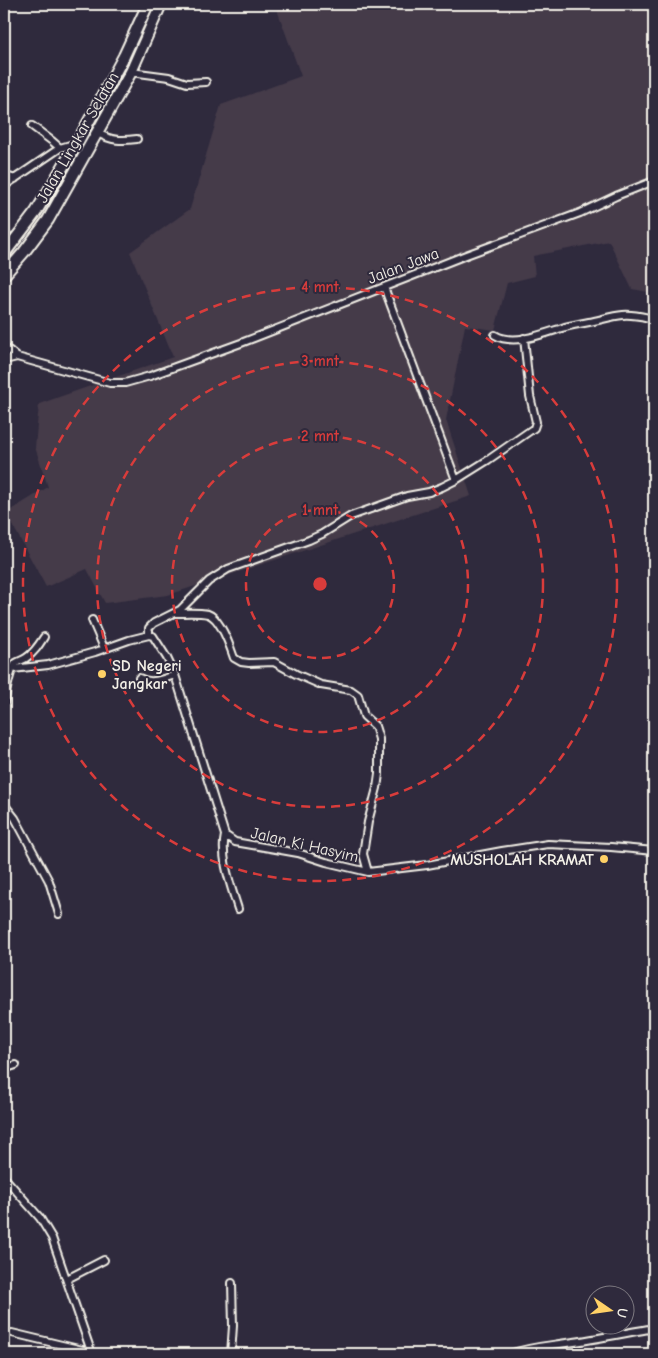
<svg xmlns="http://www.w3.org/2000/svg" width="658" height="1358" font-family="'Comic Neue',sans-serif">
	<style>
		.built { fill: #443a49 }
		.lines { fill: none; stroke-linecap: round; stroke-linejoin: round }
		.minor-casing { stroke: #f4f1e8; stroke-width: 10 }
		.trunk-casing { stroke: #f4f1e8; stroke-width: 14 }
		.minor { stroke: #2f2a3d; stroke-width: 6 }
		.trunk { stroke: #2f2a3d; stroke-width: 10 }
		.ring { fill: none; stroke: #d93c3b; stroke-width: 2.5; stroke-dasharray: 9 6 }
		.poi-dot { fill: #ffd166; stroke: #2f2a3d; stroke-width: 2 }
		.labels { text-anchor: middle; stroke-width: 4; stroke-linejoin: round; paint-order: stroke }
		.street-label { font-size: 16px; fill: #f4f1e8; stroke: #2f2a3d }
		.poi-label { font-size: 16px; font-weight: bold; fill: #f4f1e8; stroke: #2f2a3d; text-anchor: start }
		.centre { fill: #d93c3b; stroke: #2f2a3d; stroke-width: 2.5 }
		.ring-label { font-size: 15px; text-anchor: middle; font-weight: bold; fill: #d93c3b; stroke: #2f2a3d; stroke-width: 4; stroke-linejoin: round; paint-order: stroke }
	</style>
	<rect width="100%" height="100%" fill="#2f2a3d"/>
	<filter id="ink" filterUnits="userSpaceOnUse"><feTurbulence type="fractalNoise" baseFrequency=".02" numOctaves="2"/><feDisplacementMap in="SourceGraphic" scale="10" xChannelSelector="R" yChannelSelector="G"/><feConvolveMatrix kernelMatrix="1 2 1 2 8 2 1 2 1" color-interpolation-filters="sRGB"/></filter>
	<g filter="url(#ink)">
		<path class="built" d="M 275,4 L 654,4 L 654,293 L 632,289 L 609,241 L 533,256 L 535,276 L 507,283 L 495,330 L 465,326 L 446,420 L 471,496 L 168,595 L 105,603 L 87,569 L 46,587 L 6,513 L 48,487 L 35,447 L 39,404 L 173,357 L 130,252 L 190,209 L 221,105 L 301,76 Z"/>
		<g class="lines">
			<defs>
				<path id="minor" d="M 131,72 L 169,77 L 187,83 L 206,82
					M 32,126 L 52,141 L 60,148
					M 98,133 C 111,141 122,141 137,139
					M 4,175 L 15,179
					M 4,186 L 60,148 L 77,143
					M 384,287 L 456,480
					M 495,335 C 513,346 543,334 562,328 C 571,325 580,324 589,322 C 600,320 612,316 623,315 C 634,314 644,317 654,319
					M 4,348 L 10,351 L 17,357
					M 4,358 L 9,359 L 17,357 L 110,383 L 125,383 L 150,376 L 241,343 L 466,255 L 580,213 L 616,196 L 654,181
					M 176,613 C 186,613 198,612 208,614 C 220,618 230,646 234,658 L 241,662 L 249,663 L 274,662 L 296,674 L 321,685 L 351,690 L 358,695 L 364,716 L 375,726 L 379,739 L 379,774 L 377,788 L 368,822 L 363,854 L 368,872
					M 92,620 L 104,648
					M 149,635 L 149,628 L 154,623 L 180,610 L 209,581 L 228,569 L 309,540 L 322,534 L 351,516 L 407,496 L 429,492 L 442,487 L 456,480 L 488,460 L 534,428 L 536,422 L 530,396 L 524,338
					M 4,670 L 48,665 L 95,652 L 129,640 L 149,635 L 153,636 L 167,658 L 175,675 L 225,835 L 235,842 L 298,853 L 326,862 L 368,872 L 427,865 L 502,851 L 548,844 L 611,847 L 654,851
					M 139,678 C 152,685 162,679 175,675
					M 4,705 C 6,694 9,671 16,663 C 19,661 23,660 26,658 C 34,653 39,645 44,637
					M 4,804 L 15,818 L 49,881 L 59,914
					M 225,835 C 220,858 231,886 238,909
					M 4,1069 L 16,1065
					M 4,1177 L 40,1218 L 52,1238 L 92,1354
					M 67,1279 L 104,1260
					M 12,1333 L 91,1352
					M 99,1354 L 114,1354
					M 231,1354 L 233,1326 L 232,1283
					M 510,1354 C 529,1347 547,1346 567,1343 C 596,1339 625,1333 654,1328"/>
				<path id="trunk" d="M 4,254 L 36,212 L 77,143 L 124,56 L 148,4
					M 4,275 L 24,252 L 48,220 L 131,72 L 161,4"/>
			</defs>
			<use href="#minor" class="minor-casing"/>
			<use href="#trunk" class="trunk-casing"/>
			<use href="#minor" class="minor"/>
			<use href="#trunk" class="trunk"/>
		</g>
	</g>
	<g class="ring">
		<circle cx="320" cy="584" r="74"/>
		<circle cx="320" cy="584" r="148"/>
		<circle cx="320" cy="584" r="223"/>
		<circle cx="320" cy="584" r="297"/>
	</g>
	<g class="poi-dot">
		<circle cx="102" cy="674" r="5"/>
		<circle cx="604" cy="859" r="5"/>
	</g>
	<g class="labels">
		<g class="street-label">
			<text transform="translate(77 137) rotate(-60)" y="6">Jalan Lingkar Selatan</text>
			<text transform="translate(403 265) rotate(-21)" y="6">Jalan Jawa</text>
			<text transform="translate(305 844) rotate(13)" y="6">Jalan Ki Hasyim</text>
		</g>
		<g class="poi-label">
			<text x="112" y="671">SD Negeri<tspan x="112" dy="18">Jangkar</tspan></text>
			<text x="594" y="865" text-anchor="end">MUSHOLAH KRAMAT</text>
		</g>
	</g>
	<circle cx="320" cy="584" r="8" class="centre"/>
	<g class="ring-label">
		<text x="320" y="292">4 mnt</text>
		<text x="320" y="366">3 mnt</text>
		<text x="320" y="441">2 mnt</text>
		<text x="320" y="515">1 mnt</text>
	</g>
	<rect width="658" height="1358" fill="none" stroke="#2f2a3d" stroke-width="20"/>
	<rect x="10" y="10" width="638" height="1338" fill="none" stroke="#f4f1e8" stroke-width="2" filter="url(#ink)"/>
	<g transform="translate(610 1310) rotate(103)"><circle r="24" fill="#2f2a3d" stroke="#7e7a81"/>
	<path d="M0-4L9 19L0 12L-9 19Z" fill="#ffd166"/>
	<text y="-8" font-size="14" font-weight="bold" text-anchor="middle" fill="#f4f1e8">U</text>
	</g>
</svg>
